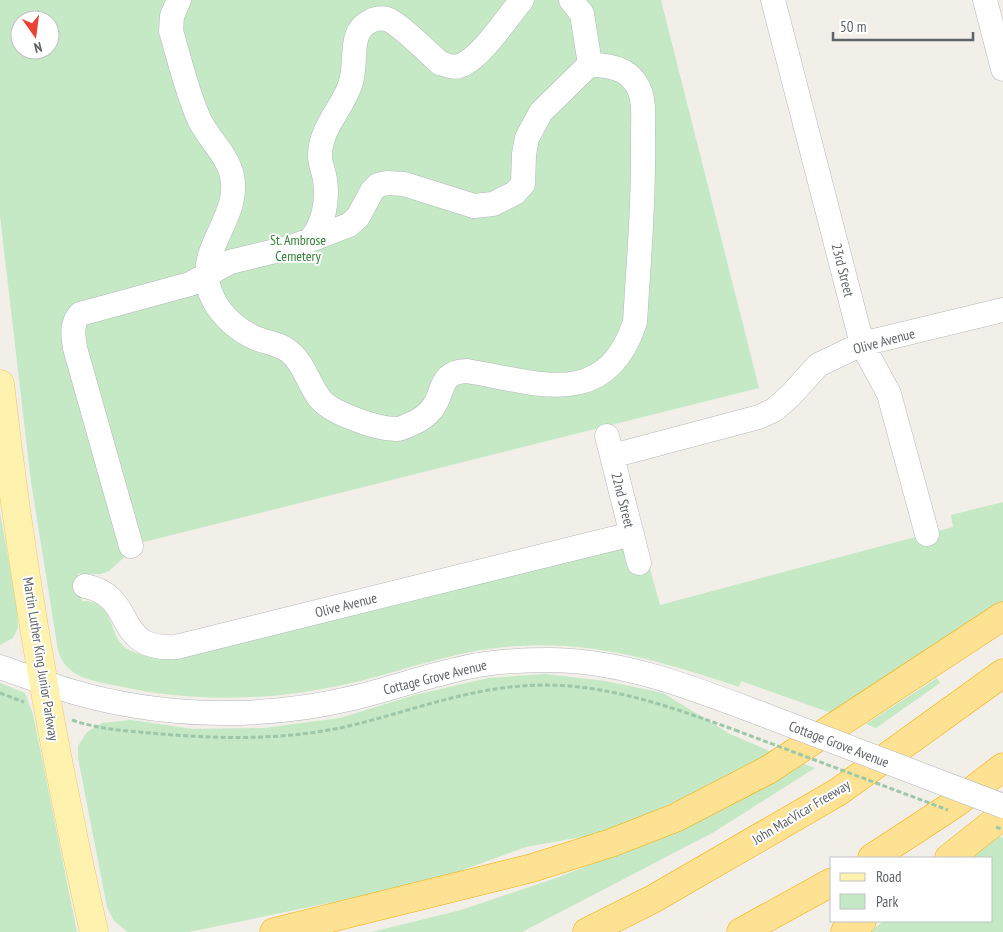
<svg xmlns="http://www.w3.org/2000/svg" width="1003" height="932" font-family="'PT Sans Narrow',sans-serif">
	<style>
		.green { fill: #c5e8c5; fill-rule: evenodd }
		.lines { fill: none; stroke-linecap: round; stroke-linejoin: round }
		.minor-casing { stroke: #b5b8bc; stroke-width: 25 }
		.major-casing { stroke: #f2c960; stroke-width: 29 }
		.highway-casing { stroke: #f9ab00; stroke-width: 29 }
		.path { stroke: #9cc7a9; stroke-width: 3; stroke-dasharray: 5 2.5; stroke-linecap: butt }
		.minor { stroke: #fff; stroke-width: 24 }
		.major { stroke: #fff2af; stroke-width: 28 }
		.highway { stroke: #fde293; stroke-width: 28 }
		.minor-bridge-casing { stroke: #b5b8bc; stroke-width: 25; stroke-linecap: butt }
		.path-bridge { stroke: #9cc7a9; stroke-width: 3; stroke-dasharray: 5 2.5; stroke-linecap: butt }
		.minor-bridge { stroke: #fff; stroke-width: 24 }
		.labels { text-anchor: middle; stroke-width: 4; stroke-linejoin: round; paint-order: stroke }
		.park-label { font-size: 14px; fill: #348238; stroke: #fff }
		.street-label { font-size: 14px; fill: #5f6368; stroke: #fff }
	</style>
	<rect width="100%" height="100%" fill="#f1efe8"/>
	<path class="green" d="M 0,0 L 661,0 L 759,388 L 140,543 L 109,571 L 101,574 L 78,574 L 82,601 C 115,601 107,629 123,646 C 127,650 134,652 140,654 C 172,664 188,657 218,647 L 625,546 L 649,565 L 660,605 L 953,527 L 951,515 L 1003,502 L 1003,605 L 837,715 L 741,681 L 739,687 C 664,662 597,641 517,646 C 459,649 407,670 351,683 C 276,701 194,703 118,686 C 94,681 65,678 58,650 L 31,482 L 0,216 ZM 20,20 L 50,20 L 50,50 L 20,50 Z
		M 0,512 L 17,607 L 18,627 L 13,638 L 0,645 Z
		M 545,674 L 605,681 L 663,693 L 730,734 L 772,752 L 717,782 L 609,832 L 526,847 L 446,876 L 363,896 L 189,932 L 128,932 L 114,921 L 107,907 L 78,758 L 78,746 L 87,732 L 102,723 L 131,720 L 193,729 L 264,728 L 340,718 L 415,695 L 488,678 Z
		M 937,678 L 940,683 L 876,728 L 866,724 Z
		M 0,683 L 25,693 L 33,714 L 77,932 L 0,932 Z
		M 801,763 L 815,768 L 714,832 L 522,932 L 372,932 L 461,910 L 559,877 L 647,842 Z
		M 998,836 L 1003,838 L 1003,932 L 869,932 L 884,921 L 992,921 L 992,858 L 968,858 Z"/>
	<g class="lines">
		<defs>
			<path id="minor" d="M 571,0 L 582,14 L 590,64
				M 773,0 L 862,344 L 889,394 L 927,534
				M 985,0 L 1003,69
				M 310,240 C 324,224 328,201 325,180 C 324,171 319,162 320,154 C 321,127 342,109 350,85 C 356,69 352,49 357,36 C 361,23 378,14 391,21 C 404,28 427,52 440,63 C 446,65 453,68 459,66 C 480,60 507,17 522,0
				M 607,436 L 639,563
				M 612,456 L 759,417 L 774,410 L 791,395 L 818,365 L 862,344 L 1003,310
				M 131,546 L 75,348 C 73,334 71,325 80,314 L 190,284 L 230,262 L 292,247 L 349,225 L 358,217 L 372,191 L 378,185 L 387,183 L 404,184 L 474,206 L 493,204 L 515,193 L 523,184 L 524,154 L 527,138 L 541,112 L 590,64 C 608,66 627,67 637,85 C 645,98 643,118 643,134 C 644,196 639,259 635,322 C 606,411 538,383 467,371 C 438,372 445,392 432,409 C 426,416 419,421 411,424 C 406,426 401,429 397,429 C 378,429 328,413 318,396 C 308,382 304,364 290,352 C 278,342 264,343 251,336 C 229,325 207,301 207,274 C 207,241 240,211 232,176 C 228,156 209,139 200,121 C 187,93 180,61 171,31 L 172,16 L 179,0
				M 85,586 C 139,597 111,651 176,647 L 632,534
				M 0,667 C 23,675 46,684 70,691 C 161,718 261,720 353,698 C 387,690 420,678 455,670 C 485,662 517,660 548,660 C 622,660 690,687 759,713"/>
			<path id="major" d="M 0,384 C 21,568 53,752 94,932"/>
			<path id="highway" d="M 872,858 L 956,803 L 1003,767
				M 949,858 L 1003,815
				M 274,932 L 532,868 L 611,843 L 675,818 L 768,770 L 1003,616
				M 587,932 L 653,899 L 838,792 L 1003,673
				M 741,932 L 832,882
				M 845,932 L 862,921"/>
		</defs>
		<use href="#minor" class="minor-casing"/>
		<use href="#major" class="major-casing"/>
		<use href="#highway" class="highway-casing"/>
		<path class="path" d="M 0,693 L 24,702
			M 72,720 C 95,728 116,730 139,732 C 211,739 286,742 357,724 C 413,710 465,690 522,686 C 597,680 666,705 735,730"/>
		<use href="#minor" class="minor"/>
		<use href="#major" class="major"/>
		<use href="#highway" class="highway"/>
		<defs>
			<path id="minor-bridge" d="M 759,713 L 1003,806"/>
		</defs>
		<use href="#minor-bridge" class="minor-bridge-casing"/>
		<path class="path-bridge" d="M 735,730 L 948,810
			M 996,827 L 1003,830"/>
		<use href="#minor-bridge" class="minor-bridge"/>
	</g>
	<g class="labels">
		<g class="park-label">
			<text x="298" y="245">St. Ambrose<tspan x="298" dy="16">Cemetery</tspan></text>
		</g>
		<g class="street-label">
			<text transform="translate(843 270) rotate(76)" y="5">23rd Street</text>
			<text transform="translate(884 341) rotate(-15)" y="5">Olive Avenue</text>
			<text transform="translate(623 500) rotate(76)" y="5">22nd Street</text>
			<text transform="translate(346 605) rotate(-14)" y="5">Olive Avenue</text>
			<text transform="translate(41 659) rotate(81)" y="5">Martin Luther King Junior Parkway</text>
			<text transform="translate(435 677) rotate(-14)" y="5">Cottage Grove Avenue</text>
			<text transform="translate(839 744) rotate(21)" y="5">Cottage Grove Avenue</text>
			<text transform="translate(801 812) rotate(-31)" y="5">John MacVicar Freeway</text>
		</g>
	</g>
	<rect x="830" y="857" width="162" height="65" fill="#ffffff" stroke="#bfc1c3"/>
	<rect x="840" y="873" width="25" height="8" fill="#fff2af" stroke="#bfc1c3"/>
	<text x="876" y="882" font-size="15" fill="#5f6368">Road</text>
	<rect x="840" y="894" width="25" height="15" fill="#c5e8c5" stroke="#bfc1c3"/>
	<text x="876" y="907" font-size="15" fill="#5f6368">Park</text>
	<g transform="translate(35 35) rotate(166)"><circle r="24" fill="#ffffff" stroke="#bfc1c3"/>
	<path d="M0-4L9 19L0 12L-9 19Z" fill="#ea4335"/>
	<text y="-8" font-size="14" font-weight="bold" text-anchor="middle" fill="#5f6368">N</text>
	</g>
	<path d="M833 32v8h140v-8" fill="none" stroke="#5f6368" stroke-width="2.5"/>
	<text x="840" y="32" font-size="15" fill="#5f6368" stroke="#ffffff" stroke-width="4" paint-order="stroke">50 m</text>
</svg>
